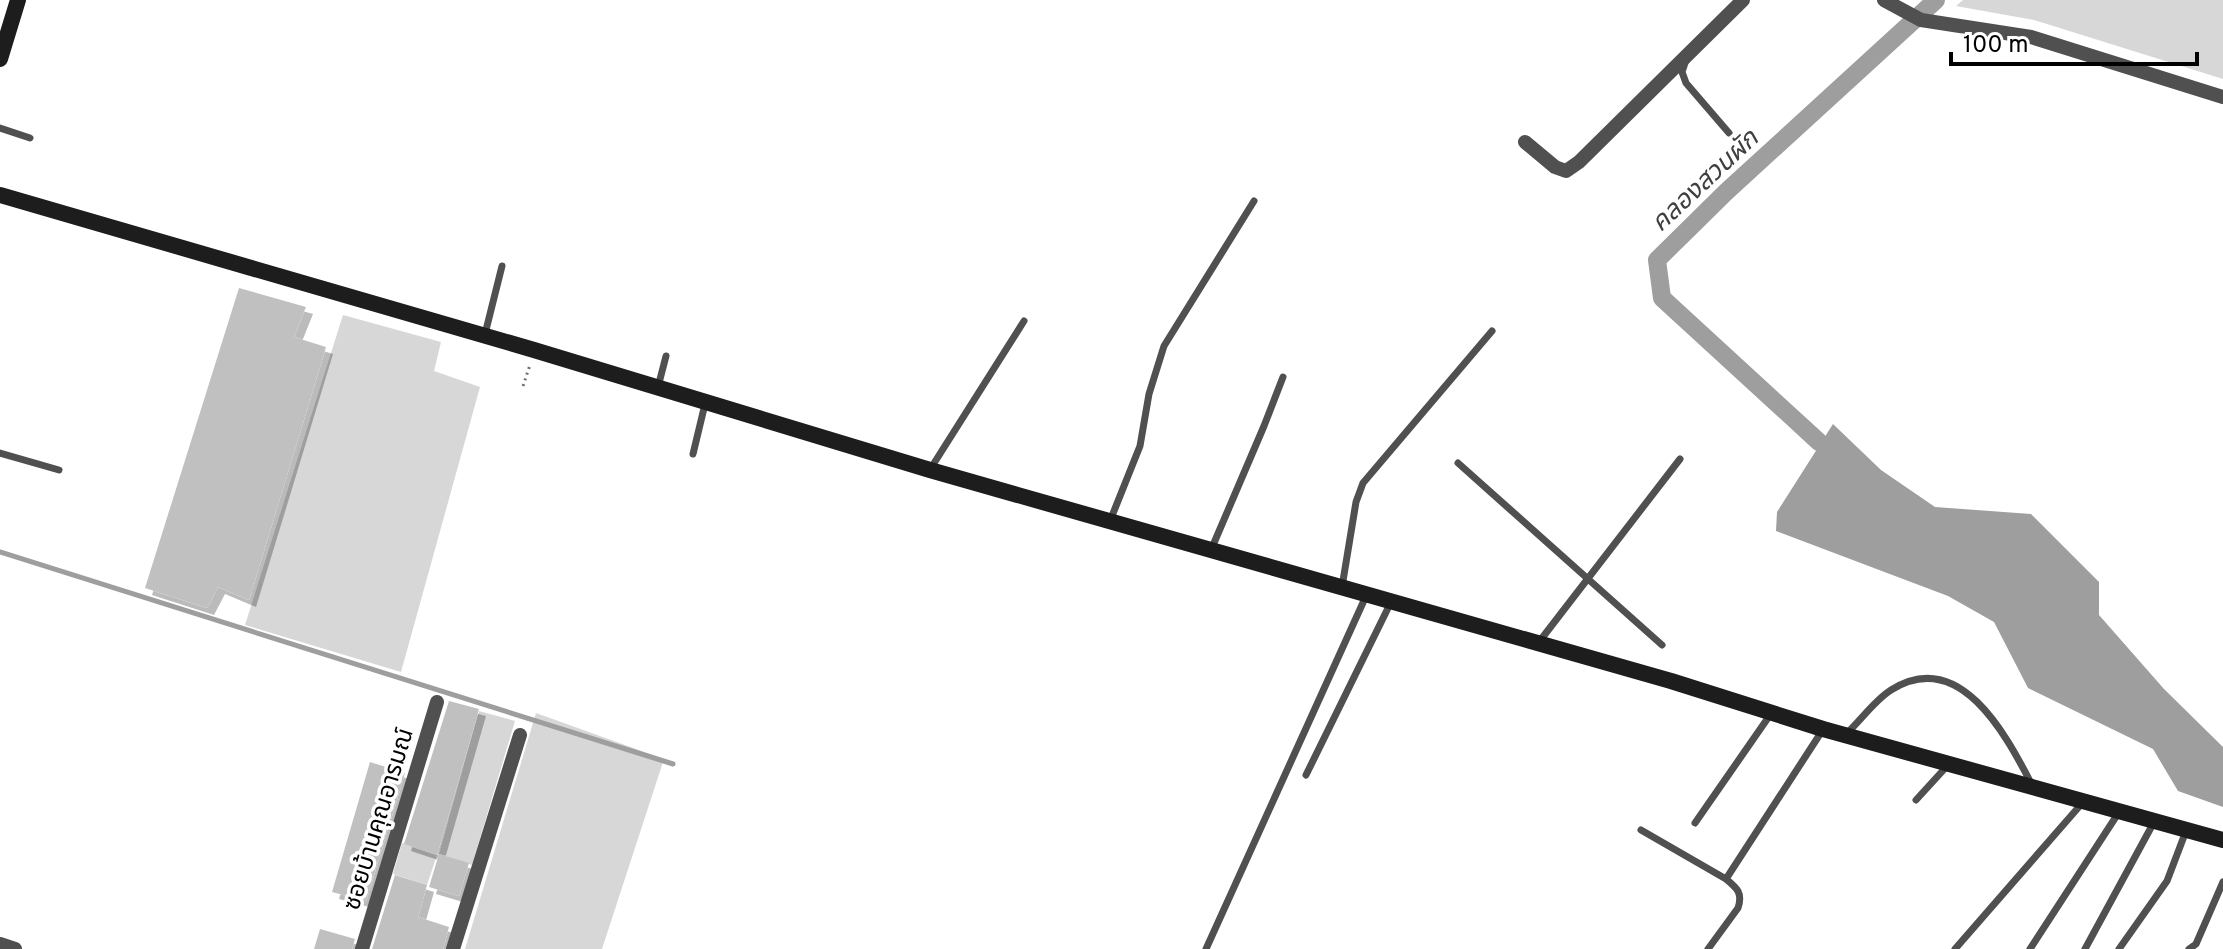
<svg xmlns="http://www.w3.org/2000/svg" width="2223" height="949" font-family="Overpass,'Noto Sans Thai',sans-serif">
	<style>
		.green { fill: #d7d7d7 }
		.water { fill: #9e9e9e }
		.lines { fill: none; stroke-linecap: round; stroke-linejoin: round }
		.stream { stroke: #9e9e9e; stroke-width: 5 }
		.canal { stroke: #9e9e9e; stroke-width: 18 }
		.building { fill: #c0c0c0; filter: url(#shadow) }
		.path { stroke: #727272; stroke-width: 3; stroke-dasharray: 2 4; stroke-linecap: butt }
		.lane { stroke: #505050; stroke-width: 7 }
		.street { stroke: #505050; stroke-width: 14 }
		.secondary { stroke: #1d1d1d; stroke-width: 16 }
		.labels { text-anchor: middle; stroke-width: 7; stroke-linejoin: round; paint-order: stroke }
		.street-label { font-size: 24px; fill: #000; stroke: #fff }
		.water-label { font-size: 26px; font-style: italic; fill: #3f3f3f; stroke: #fff }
	</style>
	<defs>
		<filter id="shadow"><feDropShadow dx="7" dy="7" stdDeviation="0" flood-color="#0004"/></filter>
	</defs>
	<rect width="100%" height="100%" fill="#fff"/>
	<path class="green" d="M 1963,0 L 2223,0 L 2223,79 L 2034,20 L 1956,6 Z
		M 343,315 L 441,342 L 434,371 L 480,387 L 401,672 L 245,625 Z
		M 479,711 L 515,721 L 472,865 L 439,854 Z
		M 536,713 L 664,759 L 602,949 L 465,949 Z
		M 402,843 L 437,855 L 427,885 L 393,874 Z"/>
	<path class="water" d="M 1833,424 L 1881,470 L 1935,507 L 2031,514 L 2099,582 L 2099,615 L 2164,689 L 2223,747 L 2223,807 L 2178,791 L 2153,749 L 2028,688 L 1994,622 L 1948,596 L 1776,531 L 1777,512 Z"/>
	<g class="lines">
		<path class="stream" d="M 0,552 L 673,764"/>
		<path class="canal" d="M 1819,442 L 1662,298 L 1657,260 L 1726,192 L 1936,0"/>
	</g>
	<path class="building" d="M 239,288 L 306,307 L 294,337 L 326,347 L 249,600 L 218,587 L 207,608 L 145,588 Z
		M 449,701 L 479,709 L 437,855 L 404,844 Z
		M 370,762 L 405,773 L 366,901 L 332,892 Z
		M 439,854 L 469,863 L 459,896 L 429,887 Z
		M 395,875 L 427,885 L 418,917 L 449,927 L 443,949 L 372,949 Z
		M 320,929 L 355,939 L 352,949 L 314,949 Z"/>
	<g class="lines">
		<path class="path" d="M 523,386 L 530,365"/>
		<path class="lane" d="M 1686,60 L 1682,72 L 1686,83 L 1729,133
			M 0,128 L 30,138
			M 485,334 L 502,266
			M 658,387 L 666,356
			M 0,453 L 59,470
			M 693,454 L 705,404
			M 1458,463 L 1662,645
			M 931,468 L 1024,321
			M 1110,521 L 1140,446 L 1149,394 L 1164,346 L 1254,201
			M 1211,550 L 1264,426 L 1283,377
			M 1342,587 L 1356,502 L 1363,483 L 1492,331
			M 1539,642 L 1680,459
			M 1847,733 C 1861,720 1875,700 1891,690 C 1959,647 2005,733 2031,783
			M 1306,775 L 1391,602
			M 1916,800 L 1948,765
			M 1695,823 L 1770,715
			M 1641,830 L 1726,879 L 1822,731
			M 1206,949 L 1366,596
			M 1708,949 L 1738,908 C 1743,893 1737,888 1726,879
			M 1955,949 L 2084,801
			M 2030,949 L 2119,812
			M 2085,949 L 2154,822
			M 2119,949 L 2167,881 L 2186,831
			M 2189,949 L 2196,944 L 2223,882"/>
		<path class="street" d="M 1884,0 L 1921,20 L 2031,37 L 2223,97
			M 1525,142 L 1555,167 L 1566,171 L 1579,162 L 1743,0
			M 0,944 L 15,949
			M 362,949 L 437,702
			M 453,949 L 520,735"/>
		<path class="secondary" d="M 0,59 L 18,0
			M 0,195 L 534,350 L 930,470 L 1671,681 L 1823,729 L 2223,840"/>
	</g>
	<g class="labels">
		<g class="street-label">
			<text transform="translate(378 819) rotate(-73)" y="8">ซอยบ้านคุณอารมณ์</text>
		</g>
		<g class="water-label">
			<text transform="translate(1704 180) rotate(-43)" y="9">คลองสวนผัก</text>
		</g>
	</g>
	<path d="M1951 52v12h246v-12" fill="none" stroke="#000000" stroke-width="4"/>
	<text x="1963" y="52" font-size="24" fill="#000000" stroke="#ffffff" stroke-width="6" paint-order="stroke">100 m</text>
</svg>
